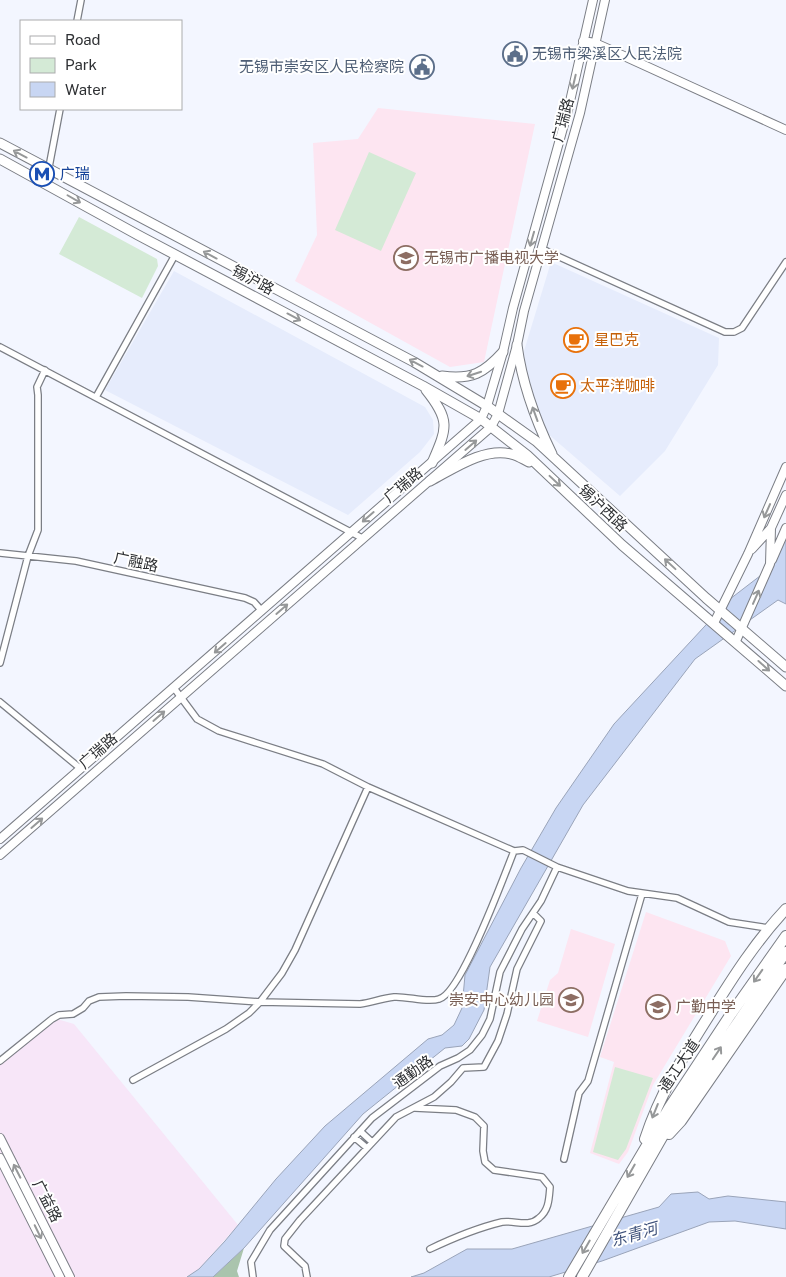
<svg xmlns="http://www.w3.org/2000/svg" width="786" height="1277" font-family="'Public Sans','Noto Sans SC',sans-serif">
	<style>
		.built { fill: #e6ecfc }
		.industrial { fill: #f7e6f8 }
		.education { fill: #fde5f1 }
		.green { fill: #d4ead6 }
		.forest { fill: #aac4ad }
		.water { fill: #c8d6f3; stroke: #9aa4b9 }
		.lines { fill: none; stroke-linecap: round; stroke-linejoin: round }
		.street-casing { stroke: #7b7e85; stroke-width: 8 }
		.secondary-casing { stroke: #7b7e85; stroke-width: 10 }
		.primary-casing { stroke: #7b7e85; stroke-width: 11 }
		.highway-casing { stroke: #7b7e85; stroke-width: 12 }
		.street { stroke: #fff; stroke-width: 5.5 }
		.secondary { stroke: #fff; stroke-width: 8 }
		.primary { stroke: #fff; stroke-width: 9 }
		.highway { stroke: #fff; stroke-width: 10 }
		.oneway { stroke: #969899 }
		.labels { text-anchor: middle; stroke-width: 4; stroke-linejoin: round; paint-order: stroke }
		.service-label { font-size: 15px; fill: #4e5e75; stroke: #fff; text-anchor: start }
		.street-label { font-size: 15px; fill: #2e3033; stroke: #fff }
		.transit-label { font-size: 15px; fill: #164399; stroke: #fff; text-anchor: start }
		.education-label { font-size: 15px; fill: #785e54; stroke: #fff; text-anchor: start }
		.food-label { font-size: 15px; fill: #c56008; stroke: #fff; text-anchor: start }
		.water-label { font-size: 16px; font-style: italic; fill: #3f527b; stroke: #fff }
	</style>
	<rect width="100%" height="100%" fill="#f3f6ff"/>
	<path class="built" d="M 551,262 L 719,338 L 718,365 L 665,451 L 620,496 L 547,433 L 525,371 L 524,351 Z
		M 174,271 L 425,407 L 433,420 L 434,434 L 420,452 L 348,515 L 105,390 Z"/>
	<path class="industrial" d="M 57,1019 L 74,1024 L 238,1225 L 199,1269 L 187,1277 L 0,1277 L 0,1062 Z"/>
	<path class="education" d="M 378,108 L 535,124 L 484,362 L 450,367 L 295,281 L 317,235 L 313,143 L 358,139 Z
		M 646,912 L 725,941 L 731,956 L 653,1085 L 628,1152 L 619,1164 L 590,1153 L 614,1062 L 600,1057 Z
		M 571,929 L 615,944 L 588,1037 L 537,1021 L 550,980 L 558,973 Z"/>
	<path class="green" d="M 369,152 L 416,173 L 381,251 L 335,230 Z
		M 79,217 L 157,259 L 158,266 L 142,298 L 59,254 Z
		M 615,1067 L 653,1078 L 626,1149 L 618,1160 L 593,1152 Z"/>
	<path class="forest" d="M 244,1248 L 237,1271 L 239,1277 L 213,1277 Z"/>
	<path class="water" d="M 786,537 L 786,604 L 778,600 L 695,659 L 583,805 L 490,967 L 484,1010 L 469,1039 L 462,1046 L 445,1048 L 363,1114 L 244,1248 L 213,1277 L 187,1277 L 199,1269 L 225,1241 L 276,1179 L 325,1126 L 428,1039 L 442,1035 L 454,1025 L 462,1008 L 465,975 L 521,868 L 556,808 L 614,724 L 730,599 L 773,566 Z
		M 698,1192 L 709,1199 L 728,1196 L 786,1202 L 786,1229 L 735,1221 L 709,1222 L 602,1261 L 549,1277 L 411,1277 L 424,1273 L 467,1249 L 512,1249 L 659,1207 L 671,1194 Z"/>
	<g class="lines">
		<defs>
			<path id="street" d="M 77,21 L 81,0
				M 46,183 L 60,109
				M 542,249 L 725,332 L 734,332 L 742,328 L 786,262
				M 0,347 L 362,538
				M 96,397 L 175,255
				M 0,553 L 76,561 L 245,598 L 254,602 L 262,611
				M 0,663 L 28,556 L 38,530 L 38,395 L 37,387 L 45,370
				M 174,688 L 197,719 L 219,731 L 323,764 L 368,787 L 514,851 L 523,850 L 557,867 L 628,891 L 677,898 L 729,922 L 768,928
				M 0,702 L 81,769
				M 0,1061 L 52,1019 L 59,1015 L 73,1014 L 83,1008 L 89,1001 L 99,997 L 126,996 L 188,997 L 260,1002 L 360,1004 C 371,1003 382,998 394,997 C 407,996 427,1003 439,999 C 461,994 504,876 514,851
				M 133,1080 L 226,1029 L 249,1013 L 260,1002 L 282,973 L 295,950 L 368,787
				M 415,1108 L 456,1110 L 475,1117 L 484,1126 L 483,1151 L 485,1162 L 494,1170 L 542,1177 L 550,1187 C 549,1199 549,1210 539,1218 C 528,1228 515,1220 502,1222 C 477,1228 453,1238 430,1249
				M 360,1131 L 372,1142
				M 354,1137 L 367,1148
				M 564,1159 L 579,1093 L 588,1081 L 642,894
				M 253,1277 L 251,1262 L 270,1230 L 372,1118 L 440,1066 L 458,1058 L 470,1050 L 482,1035 L 490,1019 L 500,972 L 522,929 L 541,901 L 557,867
				M 307,1277 L 305,1266 L 284,1246 L 285,1239 L 300,1220 L 396,1117 L 434,1097 L 451,1082 L 463,1068 L 484,1067 L 498,1041 L 507,1014 L 517,969 L 541,921 L 533,913"/>
			<path id="secondary" d="M 583,41 L 595,43 L 613,51 L 786,130
				M 771,528 L 786,495
				M 772,560 L 786,528
				M 714,623 L 748,554 L 786,467
				M 736,641 L 770,564 L 771,528 L 752,549
				M 0,839 L 481,419 L 487,406 L 503,352 L 513,308 L 568,110 L 593,0
				M 0,855 L 491,427 L 498,414 L 517,345 L 524,311 L 580,113 L 605,0
				M 0,1138 L 70,1277
				M 0,1158 L 60,1277"/>
			<path id="primary" d="M 0,143 L 414,362 L 487,406 L 536,441 L 706,598 L 786,667
				M 0,159 L 138,235 L 423,386 L 481,419 L 527,455 L 622,545 L 786,686
				M 517,345 C 522,383 535,419 552,454
				M 442,376 C 472,380 484,373 503,352
				M 426,390 C 451,421 447,428 432,463
				M 430,481 C 453,469 484,447 511,454 C 517,455 523,459 529,462"/>
			<path id="highway" d="M 669,1134 L 681,1121 L 786,969
				M 645,1139 C 660,1093 684,1055 710,1014 C 733,977 756,941 786,909
				M 569,1277 L 669,1108 L 731,1014 L 786,936
				M 582,1277 L 677,1111 L 786,952"/>
		</defs>
		<use href="#street" class="street-casing"/>
		<use href="#secondary" class="secondary-casing"/>
		<use href="#primary" class="primary-casing"/>
		<use href="#highway" class="highway-casing"/>
		<use href="#street" class="street"/>
		<use href="#secondary" class="secondary"/>
		<use href="#primary" class="primary"/>
		<use href="#highway" class="highway"/>
	</g>
	<defs><path id="oneway-shaft" d="M-6 0H5M1.5-3L5.5 0L1.5 3" fill="none" stroke-width="1.6" stroke-linecap="round" stroke-linejoin="round" transform="scale(1.25)"/></defs>
	<g class="oneway">
		<use href="#oneway-shaft" transform="translate(574 82) rotate(103)"/>
		<use href="#oneway-shaft" transform="translate(20 154) rotate(-152)"/>
		<use href="#oneway-shaft" transform="translate(74 199) rotate(30)"/>
		<use href="#oneway-shaft" transform="translate(532 239) rotate(106)"/>
		<use href="#oneway-shaft" transform="translate(210 255) rotate(-152)"/>
		<use href="#oneway-shaft" transform="translate(294 317) rotate(28)"/>
		<use href="#oneway-shaft" transform="translate(416 363) rotate(-152)"/>
		<use href="#oneway-shaft" transform="translate(474 374) rotate(162)"/>
		<use href="#oneway-shaft" transform="translate(535 414) rotate(-110)"/>
		<use href="#oneway-shaft" transform="translate(471 445) rotate(-41)"/>
		<use href="#oneway-shaft" transform="translate(555 481) rotate(43)"/>
		<use href="#oneway-shaft" transform="translate(767 511) rotate(114)"/>
		<use href="#oneway-shaft" transform="translate(368 517) rotate(139)"/>
		<use href="#oneway-shaft" transform="translate(670 564) rotate(-137)"/>
		<use href="#oneway-shaft" transform="translate(756 597) rotate(-66)"/>
		<use href="#oneway-shaft" transform="translate(282 609) rotate(-41)"/>
		<use href="#oneway-shaft" transform="translate(220 648) rotate(139)"/>
		<use href="#oneway-shaft" transform="translate(764 666) rotate(42)"/>
		<use href="#oneway-shaft" transform="translate(159 716) rotate(-41)"/>
		<use href="#oneway-shaft" transform="translate(37 823) rotate(-41)"/>
		<use href="#oneway-shaft" transform="translate(758 976) rotate(125)"/>
		<use href="#oneway-shaft" transform="translate(717 1053) rotate(-56)"/>
		<use href="#oneway-shaft" transform="translate(655 1111) rotate(112)"/>
		<use href="#oneway-shaft" transform="translate(17 1171) rotate(-117)"/>
		<use href="#oneway-shaft" transform="translate(631 1171) rotate(120)"/>
		<use href="#oneway-shaft" transform="translate(38 1232) rotate(64)"/>
		<use href="#oneway-shaft" transform="translate(586 1247) rotate(120)"/>
	</g>
	<defs>
		<symbol id="civic-ring" viewBox="-11 -11 22 22"><circle r="9.5" fill="#fff" stroke="#5c6f8a" stroke-width="1.5"/><path d="M-.6-6.5H3V-4.5H.6V-3L4-1V1h2V6H-6V1h2V-1L-.6-3ZM-1.2 2.5V6h2.4V2.5Z" fill="#5c6f8a"/></symbol>
		<symbol id="metro-ring" viewBox="-11 -11 22 22"><circle r="9.5" fill="#fff" stroke="#1a4fb4" stroke-width="1.5"/><path d="M-5.5 5V-5H-3L0 0L3-5H5.5V5H3V-.5L0 4L-3-.5V5Z" fill="#1a4fb4"/></symbol>
		<symbol id="school-ring" viewBox="-11 -11 22 22"><circle r="9.5" fill="#fff" stroke="#8d6e63" stroke-width="1.5"/><path d="M0-5L7-2L0 1L-7-2ZM-4 1L0 2.5L4 1V4Q0 6-4 4Z" fill="#8d6e63"/></symbol>
		<symbol id="cafe-ring" viewBox="-11 -11 22 22"><circle r="9.5" fill="#fff" stroke="#e8710a" stroke-width="1.5"/><path d="M-5.5-4.5H6V0H3Q3 3.5 0 3.5H-2.5Q-5.5 3.5-5.5 0ZM3-3.2v2h1.7v-2ZM-6 4.5H4V6H-6Z" fill="#e8710a"/></symbol>
	</defs>
	<g fill-rule="evenodd">
		<use href="#civic-ring" x="501" y="40" width="28" height="28"/>
		<use href="#civic-ring" x="408" y="53" width="28" height="28"/>
		<use href="#metro-ring" x="28" y="160" width="28" height="28"/>
		<use href="#school-ring" x="392" y="244" width="28" height="28"/>
		<use href="#cafe-ring" x="562" y="326" width="28" height="28"/>
		<use href="#cafe-ring" x="549" y="372" width="28" height="28"/>
		<use href="#school-ring" x="557" y="986" width="28" height="28"/>
		<use href="#school-ring" x="644" y="993" width="28" height="28"/>
	</g>
	<g class="labels">
		<g class="service-label">
			<text x="532" y="59">无锡市梁溪区人民法院</text>
			<text x="404" y="72" text-anchor="end">无锡市崇安区人民检察院</text>
		</g>
		<g class="street-label">
			<text transform="translate(563 120) rotate(-75)" y="5">广瑞路</text>
			<text transform="translate(253 280) rotate(28)" y="5">锡沪路</text>
			<text transform="translate(403 485) rotate(-40)" y="5">广瑞路</text>
			<text transform="translate(603 508) rotate(43)" y="5">锡沪西路</text>
			<text transform="translate(136 562) rotate(12)" y="5">广融路</text>
			<text transform="translate(98 751) rotate(-41)" y="5">广瑞路</text>
			<text transform="translate(679 1066) rotate(-56)" y="5">通江大道</text>
			<text transform="translate(413 1072) rotate(-36)" y="5">通勤路</text>
			<text transform="translate(47 1201) rotate(63)" y="5">广益路</text>
		</g>
		<g class="transit-label">
			<text x="60" y="179">广瑞</text>
		</g>
		<g class="education-label">
			<text x="424" y="263">无锡市广播电视大学</text>
			<text x="554" y="1005" text-anchor="end">崇安中心幼儿园</text>
			<text x="676" y="1012">广勤中学</text>
		</g>
		<g class="food-label">
			<text x="594" y="345">星巴克</text>
			<text x="580" y="391">太平洋咖啡</text>
		</g>
		<g class="water-label">
			<text transform="translate(634 1234) rotate(-16)" y="6">东青河</text>
		</g>
	</g>
	<rect x="20" y="20" width="162" height="90" fill="#ffffff" stroke="#abacad"/>
	<rect x="30" y="36" width="25" height="8" fill="#ffffff" stroke="#abacad"/>
	<text x="65" y="45" font-size="15" fill="#2e3033">Road</text>
	<rect x="30" y="58" width="25" height="15" fill="#d4ead6" stroke="#abacad"/>
	<text x="65" y="70" font-size="15" fill="#2e3033">Park</text>
	<rect x="30" y="82" width="25" height="15" fill="#c8d6f3" stroke="#abacad"/>
	<text x="65" y="95" font-size="15" fill="#2e3033">Water</text>
</svg>
